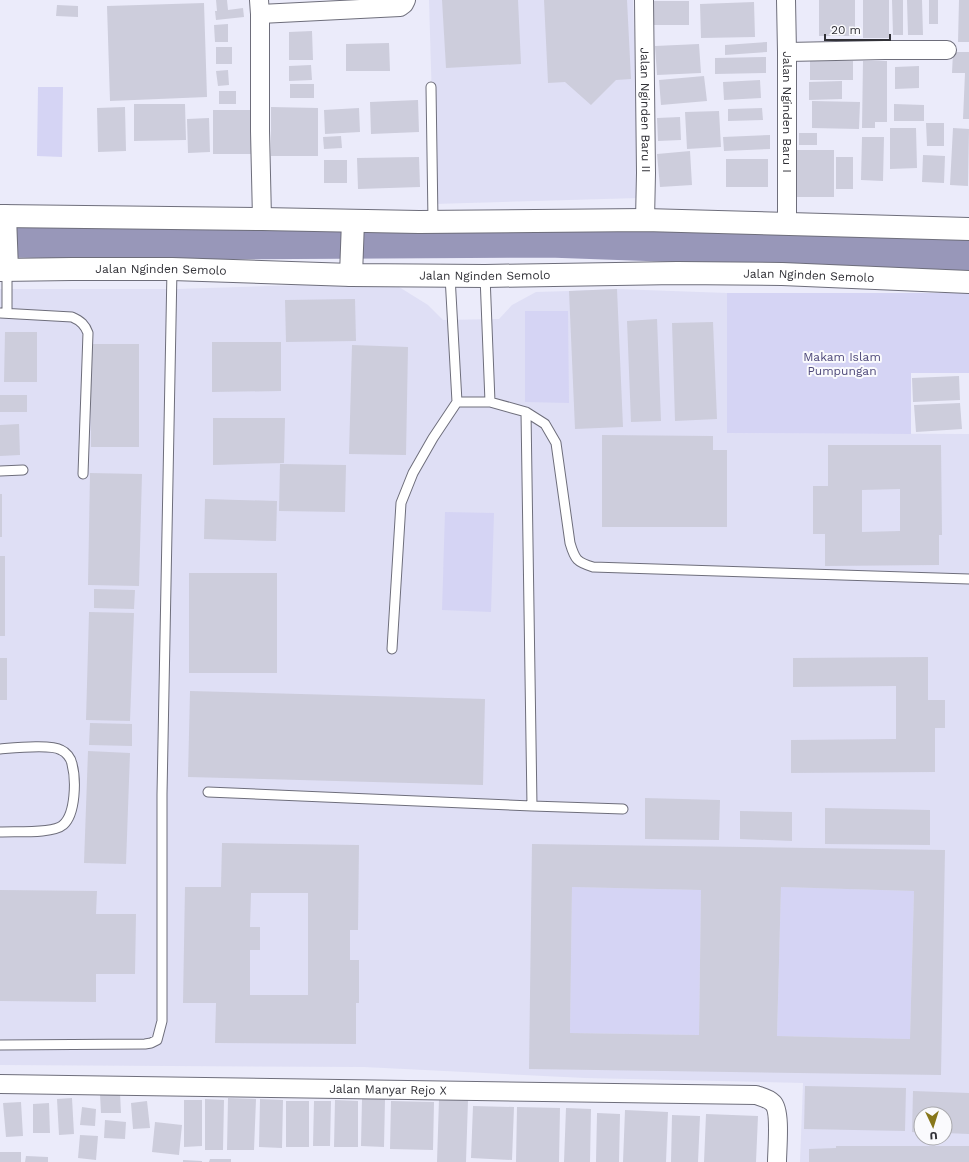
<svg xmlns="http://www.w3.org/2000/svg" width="969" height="1162" font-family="'Work Sans',sans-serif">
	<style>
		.built { fill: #dfdff5; fill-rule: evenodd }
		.green { fill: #d5d4f4 }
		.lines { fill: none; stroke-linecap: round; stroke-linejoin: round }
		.river { stroke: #9897b9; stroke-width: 39 }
		.building { fill: #cdcddc; fill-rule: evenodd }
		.lane-casing { stroke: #6e6e7b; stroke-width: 11 }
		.street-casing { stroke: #6e6e7b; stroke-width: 20 }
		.secondary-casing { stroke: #6e6e7b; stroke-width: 24 }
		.lane { stroke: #fff; stroke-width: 9 }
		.street { stroke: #fff; stroke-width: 18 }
		.secondary { stroke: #fff; stroke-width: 22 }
		.labels { text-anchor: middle; stroke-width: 4; stroke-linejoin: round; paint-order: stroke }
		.street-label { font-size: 12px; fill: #313137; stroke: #fafafd }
		.park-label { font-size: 12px; fill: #4f4a7b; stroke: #fafafd }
	</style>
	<rect width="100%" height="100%" fill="#ebebfa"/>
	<path class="built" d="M 429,0 L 633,0 L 639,198 L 435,204 Z
		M 391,282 L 428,305 L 443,320 L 499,319 L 512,305 L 536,292 L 569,291 L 617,289 L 727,293 L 727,433 L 969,434 L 969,1162 L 800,1162 L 803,1083 L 585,1078 L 364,1067 L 0,1065 L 0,289 L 177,289 ZM 921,1114 L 945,1114 L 945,1138 L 921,1138 Z"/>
	<path class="green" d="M 38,87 L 63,87 L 62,157 L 37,156 Z
		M 727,293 L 969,293 L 969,373 L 911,373 L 911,434 L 727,433 Z
		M 525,311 L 568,311 L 569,403 L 525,402 Z
		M 445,512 L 494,513 L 491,612 L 442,610 Z
		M 572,887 L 701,890 L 699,1035 L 570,1033 Z
		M 781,887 L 914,891 L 910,1039 L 777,1036 Z"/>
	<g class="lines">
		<path class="river" d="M 0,238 L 208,240 L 549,238 L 969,253"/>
	</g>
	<path class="building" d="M 216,0 L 227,0 L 228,10 L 243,8 L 244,17 L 216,20 L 215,11 L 217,11 Z
		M 442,0 L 518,0 L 521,64 L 446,68 Z
		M 544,0 L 627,0 L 631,79 L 616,80 L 591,105 L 565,82 L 548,83 Z
		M 819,0 L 855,0 L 855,36 L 819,36 Z
		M 863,0 L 889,0 L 889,38 L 863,38 Z
		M 892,0 L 903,0 L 903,35 L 893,35 Z
		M 907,0 L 922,0 L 923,35 L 908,35 Z
		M 929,0 L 938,0 L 938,24 L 929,24 Z
		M 959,0 L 969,0 L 969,42 L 958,42 Z
		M 651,1 L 689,1 L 689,25 L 651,25 Z
		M 754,2 L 755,37 L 701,38 L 700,4 Z
		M 204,3 L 207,97 L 110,101 L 107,6 Z
		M 57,5 L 78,6 L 78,17 L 56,16 Z
		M 228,24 L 228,42 L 215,42 L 214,25 Z
		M 312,31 L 313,60 L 289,60 L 289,32 Z
		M 767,42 L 767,52 L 725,55 L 725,45 Z
		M 389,43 L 390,71 L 346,71 L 346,44 Z
		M 699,44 L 701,73 L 657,75 L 655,46 Z
		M 216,47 L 232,47 L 232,64 L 216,64 Z
		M 953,52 L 969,52 L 969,119 L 963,119 L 965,73 L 952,73 Z
		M 766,57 L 766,73 L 715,74 L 715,58 Z
		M 810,61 L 853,61 L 853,80 L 810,80 Z
		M 863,61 L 887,61 L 887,122 L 875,122 L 875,128 L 862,128 Z
		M 311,65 L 312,80 L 289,81 L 289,66 Z
		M 919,66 L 919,88 L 895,89 L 895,67 Z
		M 228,70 L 229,85 L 218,86 L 216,71 Z
		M 704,76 L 707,101 L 661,105 L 659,80 Z
		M 760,80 L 761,98 L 724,100 L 723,82 Z
		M 842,81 L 842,99 L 809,100 L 809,82 Z
		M 290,84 L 314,84 L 314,98 L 290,98 Z
		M 219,91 L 236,91 L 236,104 L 219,104 Z
		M 418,100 L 419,132 L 371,134 L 370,102 Z
		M 812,101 L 860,102 L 859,129 L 812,128 Z
		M 134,104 L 185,104 L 186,140 L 134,141 Z
		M 894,104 L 924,105 L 924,121 L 894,121 Z
		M 125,107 L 126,151 L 98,152 L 97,108 Z
		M 271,107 L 318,108 L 318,156 L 271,156 Z
		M 359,108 L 360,132 L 325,134 L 324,110 Z
		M 762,108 L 763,120 L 728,121 L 728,109 Z
		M 213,110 L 255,110 L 255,154 L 213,154 Z
		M 719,111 L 721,147 L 687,149 L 685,112 Z
		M 680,117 L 681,140 L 658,141 L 657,118 Z
		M 209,118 L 210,152 L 188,153 L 187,119 Z
		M 926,123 L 944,123 L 944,146 L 927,146 Z
		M 890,128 L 916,128 L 917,168 L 890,169 Z
		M 953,128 L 969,129 L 968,186 L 950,185 Z
		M 799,133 L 817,133 L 817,145 L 799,145 Z
		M 770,135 L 770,149 L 724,151 L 723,137 Z
		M 341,136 L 342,148 L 324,149 L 323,137 Z
		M 862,137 L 884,137 L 883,181 L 861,180 Z
		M 795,150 L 834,150 L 834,197 L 795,197 Z
		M 690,151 L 692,185 L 660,187 L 657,154 Z
		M 923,155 L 945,156 L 944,183 L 922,182 Z
		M 419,157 L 420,187 L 358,189 L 357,158 Z
		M 836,157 L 853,157 L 853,189 L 836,189 Z
		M 726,159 L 768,159 L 768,187 L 726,187 Z
		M 324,160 L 347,160 L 347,183 L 324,183 Z
		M 617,289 L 623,427 L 575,429 L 569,291 Z
		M 355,299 L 356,341 L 286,342 L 285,300 Z
		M 657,319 L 661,421 L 631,422 L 627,321 Z
		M 713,322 L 717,419 L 675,421 L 672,323 Z
		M 5,332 L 37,332 L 37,382 L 4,382 Z
		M 212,342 L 281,342 L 281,391 L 212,392 Z
		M 91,344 L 139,344 L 139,447 L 91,447 Z
		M 352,345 L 408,347 L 406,455 L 349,454 Z
		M 959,376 L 960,400 L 913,402 L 912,378 Z
		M 0,395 L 27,395 L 27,412 L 0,412 Z
		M 960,403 L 962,429 L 916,432 L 914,405 Z
		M 213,418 L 285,418 L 284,463 L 213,465 Z
		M 19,424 L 20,455 L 0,456 L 0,425 Z
		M 602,435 L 713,436 L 713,450 L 727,450 L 727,527 L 602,527 Z
		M 828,445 L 941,445 L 942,535 L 939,535 L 939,565 L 825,566 L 825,534 L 813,534 L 813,486 L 828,486 ZM 900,489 L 900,531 L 862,532 L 862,490 Z
		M 280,464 L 346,465 L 345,512 L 279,511 Z
		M 90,473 L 142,474 L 139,586 L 88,585 Z
		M 0,494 L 2,494 L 2,537 L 0,537 Z
		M 205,499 L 277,501 L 276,541 L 204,539 Z
		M 0,556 L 5,556 L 5,636 L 0,636 Z
		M 189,573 L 277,573 L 277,673 L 189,673 Z
		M 94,589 L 135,590 L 134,609 L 94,608 Z
		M 89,612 L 134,613 L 130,721 L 86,720 Z
		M 928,657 L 928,700 L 945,700 L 945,728 L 935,728 L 935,772 L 791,773 L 791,740 L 896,739 L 896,686 L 793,687 L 793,658 Z
		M 0,658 L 7,658 L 7,700 L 0,700 Z
		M 190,691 L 485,699 L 483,785 L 188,777 Z
		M 90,723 L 132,724 L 132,746 L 89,745 Z
		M 88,751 L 130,753 L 126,864 L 84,863 Z
		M 645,798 L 720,800 L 719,840 L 645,839 Z
		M 825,808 L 930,810 L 930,845 L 825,844 Z
		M 740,811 L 792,812 L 792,841 L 740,839 Z
		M 222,843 L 359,845 L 358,930 L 350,930 L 350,960 L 359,960 L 359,1003 L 356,1003 L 356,1044 L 215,1043 L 216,1003 L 183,1003 L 185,887 L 221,887 ZM 251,893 L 308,893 L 308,995 L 250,995 L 250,950 L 260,950 L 260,927 L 250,927 Z
		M 532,844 L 945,850 L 941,1075 L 529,1069 ZM 572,887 L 701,890 L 699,1035 L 570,1033 ZM 781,887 L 914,891 L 910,1039 L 777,1036 Z
		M 0,890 L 97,891 L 96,914 L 136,914 L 135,974 L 96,974 L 96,1002 L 0,1001 Z
		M 805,1086 L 906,1088 L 905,1131 L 804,1129 Z
		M 913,1091 L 969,1093 L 969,1134 L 945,1133 L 945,1114 L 921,1114 L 921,1133 L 912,1132 Z
		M 120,1093 L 121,1113 L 101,1113 L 100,1094 Z
		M 72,1098 L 74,1134 L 59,1135 L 57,1099 Z
		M 228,1098 L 256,1099 L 254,1150 L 227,1150 Z
		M 205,1099 L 224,1100 L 223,1150 L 205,1150 Z
		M 260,1099 L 283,1100 L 282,1148 L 259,1147 Z
		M 362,1099 L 385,1099 L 384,1147 L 361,1146 Z
		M 439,1099 L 468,1100 L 466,1162 L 437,1162 Z
		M 184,1100 L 202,1100 L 202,1146 L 184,1147 Z
		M 335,1100 L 358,1101 L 358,1147 L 334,1147 Z
		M 147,1101 L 150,1128 L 133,1129 L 131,1103 Z
		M 286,1101 L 309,1101 L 309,1147 L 286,1147 Z
		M 314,1101 L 331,1101 L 330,1146 L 313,1146 Z
		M 391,1101 L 434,1102 L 433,1150 L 390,1149 Z
		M 21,1102 L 23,1136 L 6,1137 L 3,1103 Z
		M 49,1103 L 50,1133 L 33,1133 L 33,1104 Z
		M 473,1106 L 514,1107 L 512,1160 L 471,1158 Z
		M 82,1107 L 96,1109 L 95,1126 L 80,1125 Z
		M 517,1107 L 560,1108 L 559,1162 L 516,1162 Z
		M 566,1108 L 591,1109 L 590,1162 L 564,1162 Z
		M 625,1110 L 668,1112 L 666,1162 L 623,1162 Z
		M 597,1113 L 620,1114 L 619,1162 L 596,1162 Z
		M 706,1114 L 758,1116 L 756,1162 L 704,1162 Z
		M 672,1115 L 700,1116 L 698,1162 L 671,1162 Z
		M 105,1120 L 126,1122 L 125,1139 L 104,1138 Z
		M 155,1122 L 182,1125 L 179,1155 L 152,1152 Z
		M 80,1135 L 98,1136 L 96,1160 L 78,1158 Z
		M 836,1146 L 969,1146 L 969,1162 L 809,1162 L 809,1149 L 836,1148 Z
		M 0,1152 L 21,1152 L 21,1162 L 0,1162 Z
		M 26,1156 L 48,1157 L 48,1162 L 25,1162 Z
		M 210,1159 L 231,1159 L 231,1162 L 209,1162 Z
		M 183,1160 L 202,1161 L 202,1162 L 183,1162 Z"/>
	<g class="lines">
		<defs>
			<path id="lane" d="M 431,87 L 433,221
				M 450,276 L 457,402
				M 485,276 L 490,402
				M 0,313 L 72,317 C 81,321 85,325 88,333 L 83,474
				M 7,313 L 7,270
				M 0,471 L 23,470
				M 392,649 L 401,503 L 413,473 L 433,438 L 457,402 L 490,402 L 526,412 L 545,424 L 556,443 L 570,543 C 575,560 577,562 593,567 L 969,579
				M 0,749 C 13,748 51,744 61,750 C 66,752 71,758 72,764 C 76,779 76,814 63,825 C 53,834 14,831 0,832
				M 208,792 L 532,806 L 526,412
				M 532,806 L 623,809
				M 0,1045 L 145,1044 L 151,1043 L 157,1040 L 162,1021 L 162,794 L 172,269"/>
			<g id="street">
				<path d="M 259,0 L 260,14 L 260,131 L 262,219"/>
				<path id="s1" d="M 644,0 L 646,173 L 645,220"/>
				<path id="s2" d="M 786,0 L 787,52 L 787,224"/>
				<path d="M 260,14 L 400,7 L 404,4 L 406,0"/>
				<path d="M 787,52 L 885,50 L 947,50"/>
				<path id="s3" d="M 0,1084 L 756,1095 C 762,1097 768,1098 773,1103 C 781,1111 777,1150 777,1162"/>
			</g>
			<g id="secondary">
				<path d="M 0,216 L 262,219 L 419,222 L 645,220 L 969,229"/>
				<path d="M 5,216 L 7,270"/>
				<path id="s4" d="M 0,270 L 72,269 L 172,269 L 351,275 L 485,276 L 677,273 L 782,274 L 969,282"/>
				<path d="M 351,275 L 353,221"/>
			</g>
		</defs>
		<use href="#lane" class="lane-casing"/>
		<use href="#street" class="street-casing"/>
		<use href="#secondary" class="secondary-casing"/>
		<use href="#lane" class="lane"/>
		<use href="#street" class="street"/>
		<use href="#secondary" class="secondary"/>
	</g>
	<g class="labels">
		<g class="street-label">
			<text dy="4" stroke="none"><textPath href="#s1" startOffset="110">Jalan Nginden Baru II</textPath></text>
			<text dy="4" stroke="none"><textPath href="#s2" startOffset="112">Jalan Nginden Baru I</textPath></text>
			<text dy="4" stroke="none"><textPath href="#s4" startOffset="161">Jalan Nginden Semolo</textPath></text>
			<text dy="4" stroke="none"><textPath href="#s4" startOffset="485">Jalan Nginden Semolo</textPath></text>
			<text dy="4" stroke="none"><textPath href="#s4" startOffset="809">Jalan Nginden Semolo</textPath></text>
			<text dy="4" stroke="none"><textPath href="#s3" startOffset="388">Jalan Manyar Rejo X</textPath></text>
		</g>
		<g class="park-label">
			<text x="842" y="361">Makam Islam<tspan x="842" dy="14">Pumpungan</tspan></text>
		</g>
	</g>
	<g transform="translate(933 1126) rotate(176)"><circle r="19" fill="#fafafd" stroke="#aaaaae"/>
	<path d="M0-3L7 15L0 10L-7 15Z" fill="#87761a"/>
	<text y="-6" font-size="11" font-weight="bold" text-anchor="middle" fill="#313137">U</text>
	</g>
	<path d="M825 34v6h65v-6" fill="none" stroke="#313137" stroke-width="2"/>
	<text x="831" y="34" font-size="12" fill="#313137" stroke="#fafafd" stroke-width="3" paint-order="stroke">20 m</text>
</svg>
